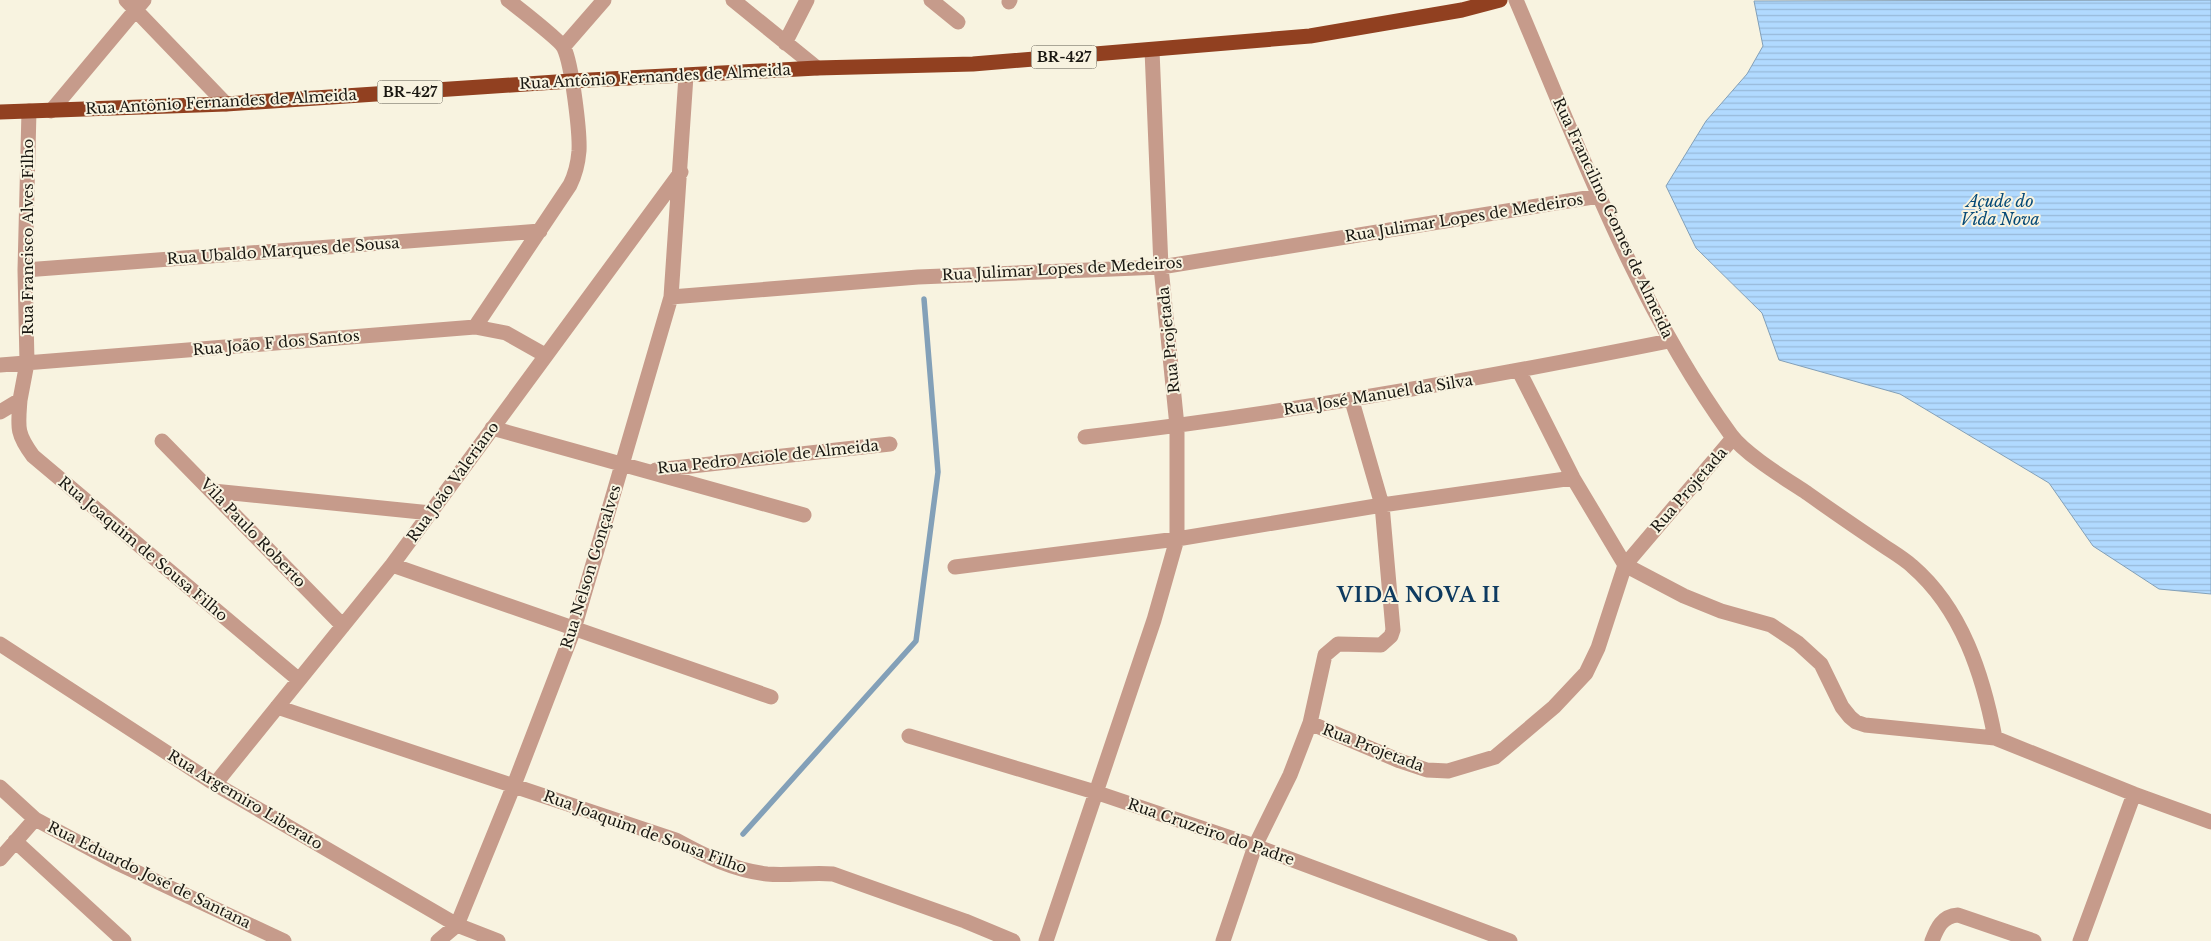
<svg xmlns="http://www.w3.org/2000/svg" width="2211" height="941" font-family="'Libre Baskerville',serif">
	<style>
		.water { fill: url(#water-rules); stroke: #83a0b8 }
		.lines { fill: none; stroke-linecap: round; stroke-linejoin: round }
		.stream { stroke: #83a0b8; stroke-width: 5.5 }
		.minor { stroke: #c69b8b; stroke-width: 15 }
		.trunk { stroke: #914020; stroke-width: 15 }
		.labels { text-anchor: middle; stroke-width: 4; stroke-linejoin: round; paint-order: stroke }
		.shield { fill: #f8f3e0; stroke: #5c594f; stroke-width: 1 }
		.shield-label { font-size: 14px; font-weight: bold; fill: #191711 }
		.street-label { font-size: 15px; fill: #191711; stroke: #f8f3e0 }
		.water-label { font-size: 16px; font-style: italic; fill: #054976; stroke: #f8f3e0 }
		.district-label { font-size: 20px; font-weight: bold; letter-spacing: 1px; fill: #0f3b60; stroke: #f8f3e0 }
	</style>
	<defs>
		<pattern id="water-rules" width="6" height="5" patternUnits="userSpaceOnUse" patternTransform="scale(1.25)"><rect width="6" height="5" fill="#b1daff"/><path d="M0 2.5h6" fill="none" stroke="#98bada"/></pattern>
	</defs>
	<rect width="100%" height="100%" fill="#f8f3e0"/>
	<path class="water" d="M 2211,0 L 2211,594 L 2159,589 L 2093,546 L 2049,483 L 1900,394 L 1779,360 L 1762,313 L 1696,248 L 1666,186 L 1706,121 L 1747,74 L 1763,46 L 1754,1 Z"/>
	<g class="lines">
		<path class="stream" d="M 743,834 L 916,641 L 938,472 L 924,299"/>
		<path class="minor" d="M 126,0 L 226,104
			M 733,0 L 817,68
			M 931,0 L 958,22
			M 1516,0 C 1579,148 1636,304 1731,435 C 1746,455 1786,479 1807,493 C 1831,510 1854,526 1878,542 C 1889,550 1902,557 1912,566 C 1962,609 1983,675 1995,738
			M 1009,2 L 1010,0
			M 785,43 L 807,0
			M 564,46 L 604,0
			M 51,111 L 144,0
			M 25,270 L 540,231
			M 671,297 L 918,277 L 1161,267 L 1599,196
			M 475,327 L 570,185 C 575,175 578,163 579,151 C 580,132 572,65 564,48 C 561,41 517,7 508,0
			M 0,365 L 475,327 L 506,333 L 545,355
			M 1519,371 L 1573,478 L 1625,565 L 1684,596 L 1721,611 L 1771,625 L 1798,643 L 1821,664 L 1842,707 L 1850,717 L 1856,722 L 1865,725 L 1995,738 L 2134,794 L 2211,822
			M 20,400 C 18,427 16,433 33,456 L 299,680
			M 0,412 L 20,400 L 27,363 L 25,270 L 29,111
			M 492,428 L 804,515
			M 1085,437 C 1282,414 1475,380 1669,341
			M 162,441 L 343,626
			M 656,470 L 890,444
			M 213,491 L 431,513
			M 392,565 L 771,697
			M 955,567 L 1177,539 L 1382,505 L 1573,478
			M 0,644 L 215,784 L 457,925 L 498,941
			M 277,707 L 676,840 C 705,856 733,870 767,874 C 789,876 811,872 833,874 L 965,921 L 1013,941
			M 1310,723 L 1400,761 L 1427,770 L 1448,771 L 1495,757 L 1554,707 L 1586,673 L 1598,648 L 1625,565 L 1733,438
			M 909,736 L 1095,792 L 1255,846 L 1510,941
			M 215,784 L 392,565 L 681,172
			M 0,787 L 35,819 L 115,862 L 284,941
			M 15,841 L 124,941
			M 0,859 L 35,819
			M 438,941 L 457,925 L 514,785 L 574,629 L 671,297 L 686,76
			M 1046,941 L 1154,620 L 1177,539 L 1177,426 L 1161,267 L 1152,50
			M 1223,941 L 1255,846 L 1290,775 L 1310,723 L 1325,655 L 1338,644 L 1381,645 L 1391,636 L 1393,630 L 1382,505 L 1352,401
			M 1932,941 C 1937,928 1942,916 1958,915 L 2034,941
			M 2080,941 L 2134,794"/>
		<path class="trunk" d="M 0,112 L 226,104 L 571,81 L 817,68 L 973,64 L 1310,36 L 1462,10 L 1500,0"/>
	</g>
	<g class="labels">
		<g class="shield">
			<rect x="1031.5" y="45.5" width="65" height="23" rx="4"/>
			<rect x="377.5" y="80.5" width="65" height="23" rx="4"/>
		</g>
		<g class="shield-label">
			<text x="1064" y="62">BR-427</text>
			<text x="410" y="97">BR-427</text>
		</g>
		<g class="street-label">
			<text transform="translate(655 77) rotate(-3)" y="5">Rua Antônio Fernandes de Almeida</text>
			<text transform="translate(221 102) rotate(-3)" y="5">Rua Antônio Fernandes de Almeida</text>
			<text transform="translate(1464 218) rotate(-9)" y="5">Rua Julimar Lopes de Medeiros</text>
			<text transform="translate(1613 218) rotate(65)" y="5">Rua Francilino Gomes de Almeida</text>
			<text transform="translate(28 237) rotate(-90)" y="5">Rua Francisco Alves Filho</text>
			<text transform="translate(283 251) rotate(-4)" y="5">Rua Ubaldo Marques de Sousa</text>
			<text transform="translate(1062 269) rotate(-3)" y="5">Rua Julimar Lopes de Medeiros</text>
			<text transform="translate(1169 340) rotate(-96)" y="5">Rua Projetada</text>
			<text transform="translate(276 343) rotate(-5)" y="5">Rua João F dos Santos</text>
			<text transform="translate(1378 395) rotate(-9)" y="5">Rua José Manuel da Silva</text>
			<text transform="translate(768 457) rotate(-6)" y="5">Rua Pedro Aciole de Almeida</text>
			<text transform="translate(453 482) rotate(-54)" y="5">Rua João Valeriano</text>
			<text transform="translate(1689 490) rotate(-49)" y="5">Rua Projetada</text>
			<text transform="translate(253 533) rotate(46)" y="5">Vila Paulo Roberto</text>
			<text transform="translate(143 549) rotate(40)" y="5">Rua Joaquim de Sousa Filho</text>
			<text transform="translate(591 567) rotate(-73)" y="5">Rua Nelson Gonçalves</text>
			<text transform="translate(1373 748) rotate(21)" y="5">Rua Projetada</text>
			<text transform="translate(245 800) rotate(31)" y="5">Rua Argemiro Liberato</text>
			<text transform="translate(645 832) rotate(20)" y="5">Rua Joaquim de Sousa Filho</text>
			<text transform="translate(1211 832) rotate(19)" y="5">Rua Cruzeiro do Padre</text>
			<text transform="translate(149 875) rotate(26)" y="5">Rua Eduardo José de Santana</text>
		</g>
		<g class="water-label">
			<text x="2000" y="207">Açude do<tspan x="2000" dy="18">Vida Nova</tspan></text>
		</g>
		<g class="district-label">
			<text x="1419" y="602">VIDA NOVA II</text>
		</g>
	</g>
</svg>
